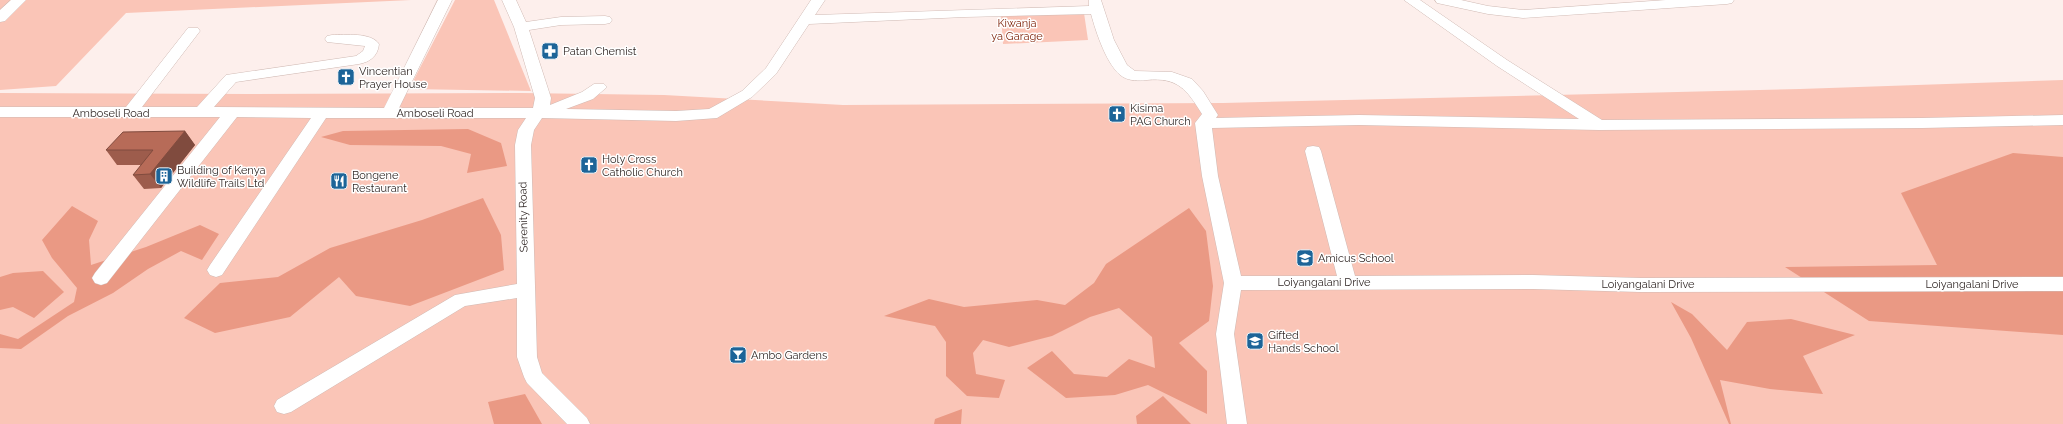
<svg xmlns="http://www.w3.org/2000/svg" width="2063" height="424" font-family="Raleway,sans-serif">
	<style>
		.green { fill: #fac5b7 }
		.forest { fill: #ea9984 }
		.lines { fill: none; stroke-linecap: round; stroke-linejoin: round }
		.street-casing { stroke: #d0bab4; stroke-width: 1 }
		.street { fill: #fff; fill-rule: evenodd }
		.wall { fill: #9d5c4c }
		.shaded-wall { fill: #804b3e }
		.building { fill: #b76b58; stroke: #804b3e }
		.labels { text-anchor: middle; stroke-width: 3; stroke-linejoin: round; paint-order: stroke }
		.park-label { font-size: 11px; fill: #7b1e04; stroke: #fff }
		.poi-label { font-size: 11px; fill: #332a28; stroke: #fff; text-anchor: start }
		.street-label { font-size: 11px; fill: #332a28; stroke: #fff }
	</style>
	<rect width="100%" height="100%" fill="#fdefec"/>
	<path class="green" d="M 0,0 L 411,0 L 126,13 L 56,86 L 0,90 Z
		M 455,0 L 494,0 L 531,91 L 409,89 Z
		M 1084,13 L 1088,40 L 1003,44 L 1001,15 Z
		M 2063,80 L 2063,424 L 0,424 L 0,93 L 248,94 L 522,93 L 664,95 L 843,105 L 1223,103 L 1800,89 Z"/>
	<path class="forest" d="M 468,129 L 501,143 L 507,166 L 467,173 L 471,154 L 441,146 L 350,145 L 321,137 L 343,131 Z
		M 2013,153 L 2063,157 L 2063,335 L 1869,321 L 1785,267 L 1937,265 L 1901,193 Z
		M 483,198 L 501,235 L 504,270 L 410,306 L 356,296 L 339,277 L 290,317 L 215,333 L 184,318 L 220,283 L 278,277 L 330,248 L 422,220 Z
		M 72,206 L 98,221 L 89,240 L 91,265 L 146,247 L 200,225 L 219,234 L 202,260 L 181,251 L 148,269 L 113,293 L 68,316 L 21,349 L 0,348 L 0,334 L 18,339 L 74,302 L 77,288 L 52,258 L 42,240 Z
		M 1189,208 L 1206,231 L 1213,286 L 1209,321 L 1179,343 L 1207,371 L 1207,414 L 1148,385 L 1115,395 L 1066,398 L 1027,368 L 1052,351 L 1074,374 L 1107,377 L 1129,359 L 1155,368 L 1152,337 L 1119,308 L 1090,317 L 1052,336 L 1009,347 L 983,340 L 973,353 L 976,374 L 1005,380 L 999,398 L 967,396 L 946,376 L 946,342 L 935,326 L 884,316 L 929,299 L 964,307 L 1037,300 L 1065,305 L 1094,283 L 1106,264 Z
		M 43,271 L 64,292 L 34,318 L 13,307 L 0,310 L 0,277 L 13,273 Z
		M 1671,302 L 1692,314 L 1727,350 L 1747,322 L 1791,319 L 1855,335 L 1803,356 L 1823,394 L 1770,389 L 1720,380 L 1731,424 L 1729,424 L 1691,338 Z
		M 525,394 L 542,424 L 494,424 L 488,402 Z
		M 1163,396 L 1191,424 L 1137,424 L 1136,416 Z
		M 962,409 L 961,424 L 934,424 L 935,419 Z"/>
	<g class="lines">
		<defs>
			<path id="street" d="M 11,0 L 26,0 L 5,21 L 0,22 L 0,10 Z
				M 438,0 L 452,0 L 399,108 L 533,108 L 535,98 L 514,27 L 502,0 L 516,0 L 526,22 L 561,17 L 605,16 L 610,17 L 612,20 L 610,23 L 605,24 L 561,25 L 529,30 L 551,98 L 550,105 L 582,92 L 594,84 L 604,84 L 607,87 L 593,99 L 566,109 L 676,111 L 709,109 L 742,91 L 766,68 L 811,0 L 825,0 L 815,15 L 1089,6 L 1089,0 L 1101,0 L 1114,40 L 1127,65 L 1135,71 L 1172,72 L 1192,79 L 1203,91 L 1218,115 L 1216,118 L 1359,115 L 1579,119 L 1497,66 L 1404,0 L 1420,0 L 1507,60 L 1602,120 L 1922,118 L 2063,115 L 2063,125 L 1922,128 L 1599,130 L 1359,125 L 1212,128 L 1218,176 L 1241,276 L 1337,276 L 1305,151 L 1307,147 L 1313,146 L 1319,147 L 1321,151 L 1355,276 L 1533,275 L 1641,278 L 2063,277 L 2063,291 L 1641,292 L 1533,289 L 1241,290 L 1234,334 L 1247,424 L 1227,424 L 1216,334 L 1224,283 L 1202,176 L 1195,123 L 1202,114 C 1187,90 1178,77 1147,80 C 1139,81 1130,81 1123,77 C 1107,67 1096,32 1091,14 L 965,17 L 809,24 L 776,74 L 752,97 L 717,118 L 676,121 L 542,118 L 534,130 L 531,145 L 537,357 L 542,373 L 587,418 L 590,424 L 567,424 L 527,383 L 524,377 L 517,357 L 517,298 L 465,306 L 291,412 L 284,414 L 277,412 L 274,406 L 277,400 L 455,295 L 517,284 L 515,145 L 518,130 L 526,118 L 326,118 L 222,275 L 216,277 L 210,275 L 207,270 L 210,265 L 311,118 L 237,117 L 107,283 L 101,285 L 95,283 L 92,278 L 95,273 L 220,117 L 0,117 L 0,107 L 126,107 L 188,28 L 198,28 L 200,31 L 142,107 L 197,107 L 226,75 L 356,56 L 363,51 L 365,46 L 327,42 L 325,39 L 327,36 L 332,35 C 345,35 371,32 379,44 C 378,56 370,62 359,64 L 236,82 L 214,107 L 384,108 Z
				M 1435,0 L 1461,0 L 1488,6 L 1523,10 L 1666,0 L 1734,0 L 1732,3 L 1727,4 L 1523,18 L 1488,14 L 1437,3 Z"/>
		</defs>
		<use href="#street" class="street-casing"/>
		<use href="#street" class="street"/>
	</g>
	<path class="wall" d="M 185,131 L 195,145 L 161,188 L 144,189 L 133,175 L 142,165 L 117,165 L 106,150 Z"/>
	<path class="shaded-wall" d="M 185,131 L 195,145 L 161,188 L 150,174 Z"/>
	<path class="building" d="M 185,131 L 150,174 L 133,175 L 153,150 L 106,150 L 123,132 Z"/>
	<defs>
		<symbol id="pharmacy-square" viewBox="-11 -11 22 22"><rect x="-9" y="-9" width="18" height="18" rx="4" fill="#1c6498" stroke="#fff"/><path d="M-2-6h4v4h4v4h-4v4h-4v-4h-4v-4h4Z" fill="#fff"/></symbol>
		<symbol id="church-square" viewBox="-11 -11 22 22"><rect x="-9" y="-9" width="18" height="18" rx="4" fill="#1c6498" stroke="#fff"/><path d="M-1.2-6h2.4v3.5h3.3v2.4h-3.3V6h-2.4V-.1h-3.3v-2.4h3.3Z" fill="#fff"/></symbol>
		<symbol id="building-square" viewBox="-11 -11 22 22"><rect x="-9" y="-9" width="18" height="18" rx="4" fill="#1c6498" stroke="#fff"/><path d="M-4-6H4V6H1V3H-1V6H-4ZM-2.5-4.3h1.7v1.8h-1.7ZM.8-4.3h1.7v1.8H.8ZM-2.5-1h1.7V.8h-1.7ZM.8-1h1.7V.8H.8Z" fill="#fff"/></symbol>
		<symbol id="restaurant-square" viewBox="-11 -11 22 22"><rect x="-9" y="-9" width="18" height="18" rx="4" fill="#1c6498" stroke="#fff"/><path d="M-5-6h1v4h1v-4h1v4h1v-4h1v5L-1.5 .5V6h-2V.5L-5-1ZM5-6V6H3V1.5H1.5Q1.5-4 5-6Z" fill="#fff"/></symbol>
		<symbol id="school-square" viewBox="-11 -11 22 22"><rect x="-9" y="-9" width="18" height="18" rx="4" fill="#1c6498" stroke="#fff"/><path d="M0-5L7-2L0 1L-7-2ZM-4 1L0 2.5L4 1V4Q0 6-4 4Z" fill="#fff"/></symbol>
		<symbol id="bar-square" viewBox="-11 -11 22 22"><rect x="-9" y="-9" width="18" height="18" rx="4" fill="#1c6498" stroke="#fff"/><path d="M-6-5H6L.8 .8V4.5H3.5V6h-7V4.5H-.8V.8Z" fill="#fff"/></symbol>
	</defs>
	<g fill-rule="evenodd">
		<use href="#pharmacy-square" x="540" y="41" width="20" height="20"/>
		<use href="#church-square" x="336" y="67" width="20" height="20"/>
		<use href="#church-square" x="1107" y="104" width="20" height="20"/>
		<use href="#church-square" x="579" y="155" width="20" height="20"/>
		<use href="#building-square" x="154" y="166" width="20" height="20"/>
		<use href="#restaurant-square" x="329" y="171" width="20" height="20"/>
		<use href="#school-square" x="1295" y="248" width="20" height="20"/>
		<use href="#school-square" x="1245" y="331" width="20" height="20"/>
		<use href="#bar-square" x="728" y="345" width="20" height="20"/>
	</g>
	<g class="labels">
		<g class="park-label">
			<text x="1017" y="27">Kiwanja<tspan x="1017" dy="13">ya Garage</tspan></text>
		</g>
		<g class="poi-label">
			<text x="563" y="55">Patan Chemist</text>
			<text x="359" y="75">Vincentian<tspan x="359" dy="13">Prayer House</tspan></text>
			<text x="1130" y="112">Kisima<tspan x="1130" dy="13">PAG Church</tspan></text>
			<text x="602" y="163">Holy Cross<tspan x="602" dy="13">Catholic Church</tspan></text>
			<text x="177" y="174">Building of Kenya<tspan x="177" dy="13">Wildlife Trails Ltd</tspan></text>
			<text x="352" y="179">Bongene<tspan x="352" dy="13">Restaurant</tspan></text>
			<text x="1318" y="262">Amicus School</text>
			<text x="1268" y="339">Gifted<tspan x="1268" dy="13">Hands School</tspan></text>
			<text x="751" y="359">Ambo Gardens</text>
		</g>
		<g class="street-label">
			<text x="111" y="117">Amboseli Road</text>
			<text x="435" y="117">Amboseli Road</text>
			<text transform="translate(523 217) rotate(-91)" y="4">Serenity Road</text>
			<text x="1324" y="286">Loiyangalani Drive</text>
			<text x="1648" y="288">Loiyangalani Drive</text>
			<text x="1972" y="288">Loiyangalani Drive</text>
		</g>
	</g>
</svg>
